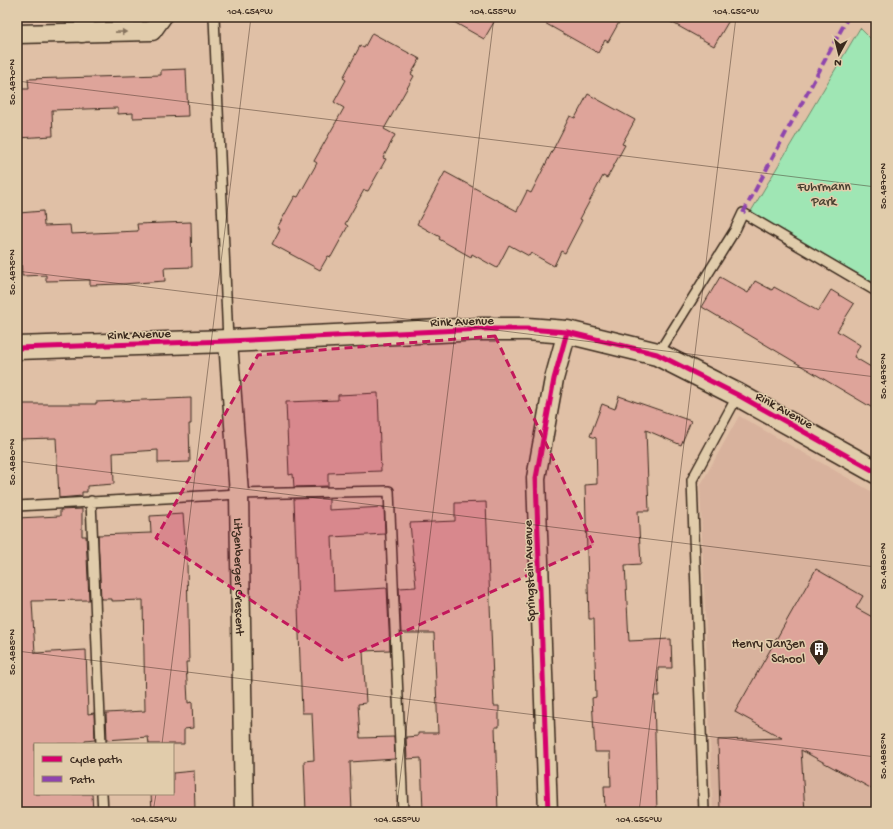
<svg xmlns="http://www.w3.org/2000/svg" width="893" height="829" font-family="'Gochi Hand',sans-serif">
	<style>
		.built { fill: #d8b29d }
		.green { fill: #9fe6b4; stroke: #6d8869 }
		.building { fill: #dea49a; stroke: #3b2a1e }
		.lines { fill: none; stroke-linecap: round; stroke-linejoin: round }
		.service-casing { stroke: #3b2a1e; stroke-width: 12 }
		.minor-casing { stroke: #3b2a1e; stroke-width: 21 }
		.tertiary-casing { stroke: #3b2a1e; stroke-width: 25 }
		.service { stroke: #e1ccab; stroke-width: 9 }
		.minor { stroke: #e1ccab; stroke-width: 18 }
		.tertiary { stroke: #e1ccab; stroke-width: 22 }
		.quiet { stroke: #8e44ad; stroke-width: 4; stroke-dasharray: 8 4; stroke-linecap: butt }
		.cycleway-casing { stroke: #e1ccab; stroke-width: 8 }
		.cycleway { stroke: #d6006c; stroke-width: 5 }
		.oneway { fill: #86735d }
		.marked { fill: #c2185b; fill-opacity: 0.2; stroke: #c2185b; stroke-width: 3; stroke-dasharray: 8 5; stroke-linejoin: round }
		.ticks { fill: none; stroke: #3b2a1e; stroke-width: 1; stroke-opacity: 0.45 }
		.labels { text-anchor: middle; stroke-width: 3; stroke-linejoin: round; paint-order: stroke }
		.park-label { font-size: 13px; fill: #453d2d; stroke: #e1ccab }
		.street-label { font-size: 13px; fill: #3b2a1e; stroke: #e1ccab }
		.poi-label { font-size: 13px; fill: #3b2a1e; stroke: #e1ccab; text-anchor: end }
		.neatline { fill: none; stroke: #3b2a1e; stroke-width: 1.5 }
		.ticks-label { font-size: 10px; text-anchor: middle; fill: #3b2a1e }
	</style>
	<rect width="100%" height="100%" fill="#e0c0a6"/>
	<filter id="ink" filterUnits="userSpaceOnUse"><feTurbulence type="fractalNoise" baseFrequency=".025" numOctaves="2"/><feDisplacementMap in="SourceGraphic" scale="8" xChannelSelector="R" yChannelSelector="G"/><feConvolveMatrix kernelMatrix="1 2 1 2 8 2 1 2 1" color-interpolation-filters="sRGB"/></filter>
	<g filter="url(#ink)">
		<path class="built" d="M 739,416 L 876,494 L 876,812 L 713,812 L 700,486 Z"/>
		<path class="green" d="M 860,28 L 876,44 L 876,284 L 750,213 Z"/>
		<path class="building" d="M 445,17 L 497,17 L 484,39 Z
			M 534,17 L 622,17 L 608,42 L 605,40 L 598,53 Z
			M 662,17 L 731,17 L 714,46 Z
			M 372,33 L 420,59 L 411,74 L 414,76 L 384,129 L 395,135 L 383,158 L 386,159 L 368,191 L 364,190 L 345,224 L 348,226 L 331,257 L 328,256 L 320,270 L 272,244 L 280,229 L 277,228 L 295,196 L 298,197 L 317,163 L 314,161 L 344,108 L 334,102 L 346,80 L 343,78 L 360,46 L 364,48 Z
			M 186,69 L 188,116 L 133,118 L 133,113 L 118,114 L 118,108 L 52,110 L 53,136 L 17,138 L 17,89 L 29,89 L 28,79 L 161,75 L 161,70 Z
			M 588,94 L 635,120 L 622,144 L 625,145 L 607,178 L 603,176 L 580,219 L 582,220 L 565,253 L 561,251 L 554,266 L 531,253 L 529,256 L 509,245 L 497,268 L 472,254 L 471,257 L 439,239 L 440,237 L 417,224 L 445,172 L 517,211 L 527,191 L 531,193 L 570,116 L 575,118 Z
			M 43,211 L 44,226 L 70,225 L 71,234 L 138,231 L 137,224 L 191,222 L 192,267 L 164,268 L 165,281 L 122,284 L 90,285 L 90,280 L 46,281 L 46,275 L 22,276 L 19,213 Z
			M 720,277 L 748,293 L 755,281 L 772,290 L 774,287 L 818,311 L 831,290 L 854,304 L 837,331 L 860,345 L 854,357 L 876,370 L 876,410 L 702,307 Z
			M 378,393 L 381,471 L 328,473 L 328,486 L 294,487 L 293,474 L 289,475 L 286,402 L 338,400 L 338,395 Z
			M 619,396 L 691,421 L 681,445 L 646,430 L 649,511 L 638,511 L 641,564 L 625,565 L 629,641 L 671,639 L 672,668 L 658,668 L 659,696 L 654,696 L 657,812 L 605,812 L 604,786 L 611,786 L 610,752 L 595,752 L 592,698 L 596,697 L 594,619 L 589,619 L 585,485 L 597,484 L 596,438 L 590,436 L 602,404 L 615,409 Z
			M 191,398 L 191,424 L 189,424 L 190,462 L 158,463 L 158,450 L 113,453 L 114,484 L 87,486 L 87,492 L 82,492 L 82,496 L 59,498 L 56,438 L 17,439 L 17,404 L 96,404 L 96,402 Z
			M 329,498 L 329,510 L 384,507 L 385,534 L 332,537 L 334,591 L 387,588 L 390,650 L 363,651 L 366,703 L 358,704 L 360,738 L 394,737 L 395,759 L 350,762 L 352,812 L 306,812 L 304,761 L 314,760 L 312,713 L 302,713 L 294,499 Z
			M 486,502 L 494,706 L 499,706 L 499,727 L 495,727 L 498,812 L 423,812 L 421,758 L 407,759 L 406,737 L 418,736 L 418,733 L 438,733 L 434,633 L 401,633 L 399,588 L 416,587 L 410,523 L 455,521 L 455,503 Z
			M 82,509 L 82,536 L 86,536 L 89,600 L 32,601 L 35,653 L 86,650 L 88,714 L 94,713 L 95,740 L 85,741 L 85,744 L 35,744 L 35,794 L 92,794 L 93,812 L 17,812 L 17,518 L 60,516 L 60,510 Z
			M 183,514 L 187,564 L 189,662 L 186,662 L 188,703 L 192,702 L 193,728 L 184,729 L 184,744 L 149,744 L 148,737 L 107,740 L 106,713 L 145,711 L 143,600 L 112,601 L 112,599 L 101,599 L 98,535 L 151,533 L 150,516 Z
			M 816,569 L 863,596 L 856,608 L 876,619 L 876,791 L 801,750 L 805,812 L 720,812 L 718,740 L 782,738 L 735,712 Z
			M 194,771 L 195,812 L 152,812 L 151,794 L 173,794 L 173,773 Z"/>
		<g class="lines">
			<defs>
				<path id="service" d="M 214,17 L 228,341
					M 658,354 L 735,230 L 743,213 L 876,291
					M 91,501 L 101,744
					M 17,506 L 239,494 L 389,491 L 403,812
					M 102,794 L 103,812
					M 704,812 L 692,480 L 738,395"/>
				<g id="minor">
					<path d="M 82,33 L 86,17"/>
					<path d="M 17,34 L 152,31 L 162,17"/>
					<path id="s1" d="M 228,341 L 239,494 L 244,812"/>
					<path d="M 548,812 L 536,478 L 554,379 L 567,332"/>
				</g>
				<path id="tertiary" d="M 17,348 L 228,341 L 482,329 L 527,329 L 567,332 L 657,354 L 738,395 L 876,472"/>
			</defs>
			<use href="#service" class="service-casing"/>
			<use href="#minor" class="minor-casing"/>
			<use href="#tertiary" class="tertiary-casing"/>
			<use href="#service" class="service"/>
			<use href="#minor" class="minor"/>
			<use href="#tertiary" class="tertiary"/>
			<path class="quiet" d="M 743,213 L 848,17"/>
			<defs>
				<path id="cycleway" d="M 17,348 L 228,341 L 482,329 L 527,329 L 567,332 L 657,354 L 738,395 L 876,472
					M 548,812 L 536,478 L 554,379 L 567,332"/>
			</defs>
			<use href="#cycleway" class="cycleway-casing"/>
			<use href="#cycleway" class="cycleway"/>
		</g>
		<defs><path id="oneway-solid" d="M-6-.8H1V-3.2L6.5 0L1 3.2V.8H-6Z"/></defs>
		<use class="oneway" href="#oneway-solid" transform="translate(121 32) rotate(-1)"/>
	</g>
	<path class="marked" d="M 495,336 L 594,545 L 342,660 L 156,538 L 258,355 Z"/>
	<path class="ticks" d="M 17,81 L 876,187M 17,271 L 876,377M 17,461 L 876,567M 17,651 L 876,757M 162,744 L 251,17M 153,812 L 156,794M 396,812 L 494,17M 639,812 L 736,17"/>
	<defs>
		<symbol id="building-pin" viewBox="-11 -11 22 30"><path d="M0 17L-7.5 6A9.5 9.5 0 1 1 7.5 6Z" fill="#3b2a1e" stroke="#e1ccab"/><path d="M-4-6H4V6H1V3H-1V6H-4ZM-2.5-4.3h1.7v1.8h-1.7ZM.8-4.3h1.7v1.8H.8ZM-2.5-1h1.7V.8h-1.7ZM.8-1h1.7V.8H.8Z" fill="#fff"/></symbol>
	</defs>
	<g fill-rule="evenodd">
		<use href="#building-pin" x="808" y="638" width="22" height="30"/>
	</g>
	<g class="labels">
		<g class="park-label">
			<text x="824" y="190">Fuhrmann<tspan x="824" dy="15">Park</tspan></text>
		</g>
		<g class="street-label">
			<text transform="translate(462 320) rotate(-2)" y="5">Rink Avenue</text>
			<text transform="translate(139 333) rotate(-2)" y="5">Rink Avenue</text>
			<text transform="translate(785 409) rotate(29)" y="5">Rink Avenue</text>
			<text transform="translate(528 571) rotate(-92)" y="5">Springstein Avenue</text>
			<text dy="5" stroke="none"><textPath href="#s1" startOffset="236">Litzenberger Crescent</textPath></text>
		</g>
		<g class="poi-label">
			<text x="805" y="647">Henry Janzen<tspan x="805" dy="15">School</tspan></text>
		</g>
	</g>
	<rect width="893" height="829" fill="none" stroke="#e1ccab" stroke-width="44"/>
	<rect x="34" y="743" width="140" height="52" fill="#e1ccab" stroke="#9f8b73"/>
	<rect x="42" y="756" width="20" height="6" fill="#d6006c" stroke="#9f8b73"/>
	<text x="70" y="763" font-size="12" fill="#3b2a1e">Cycle path</text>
	<rect x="42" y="776" width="20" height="6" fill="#8e44ad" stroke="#9f8b73"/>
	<text x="70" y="783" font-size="12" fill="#3b2a1e">Path</text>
	<g transform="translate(839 54) rotate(187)" stroke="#e1ccab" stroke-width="3" paint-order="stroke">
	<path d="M0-3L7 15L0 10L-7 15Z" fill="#3b2a1e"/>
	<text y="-6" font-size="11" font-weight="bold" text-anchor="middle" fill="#3b2a1e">N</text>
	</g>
	<rect x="22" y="22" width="849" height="785" class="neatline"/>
	<g class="ticks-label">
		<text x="250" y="14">104.654°W</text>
		<text x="493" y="14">104.655°W</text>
		<text x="736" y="14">104.656°W</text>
		<text transform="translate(11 82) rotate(-90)" y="4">50.4870°N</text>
		<text transform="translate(882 186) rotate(-90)" y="4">50.4870°N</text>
		<text transform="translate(11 272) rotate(-90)" y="4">50.4875°N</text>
		<text transform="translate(882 376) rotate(-90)" y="4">50.4875°N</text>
		<text transform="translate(11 462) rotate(-90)" y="4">50.4880°N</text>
		<text transform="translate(882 566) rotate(-90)" y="4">50.4880°N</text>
		<text transform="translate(11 652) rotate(-90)" y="4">50.4885°N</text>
		<text transform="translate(882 756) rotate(-90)" y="4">50.4885°N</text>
		<text x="154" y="822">104.654°W</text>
		<text x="397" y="822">104.655°W</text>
		<text x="639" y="822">104.656°W</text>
	</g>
</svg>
